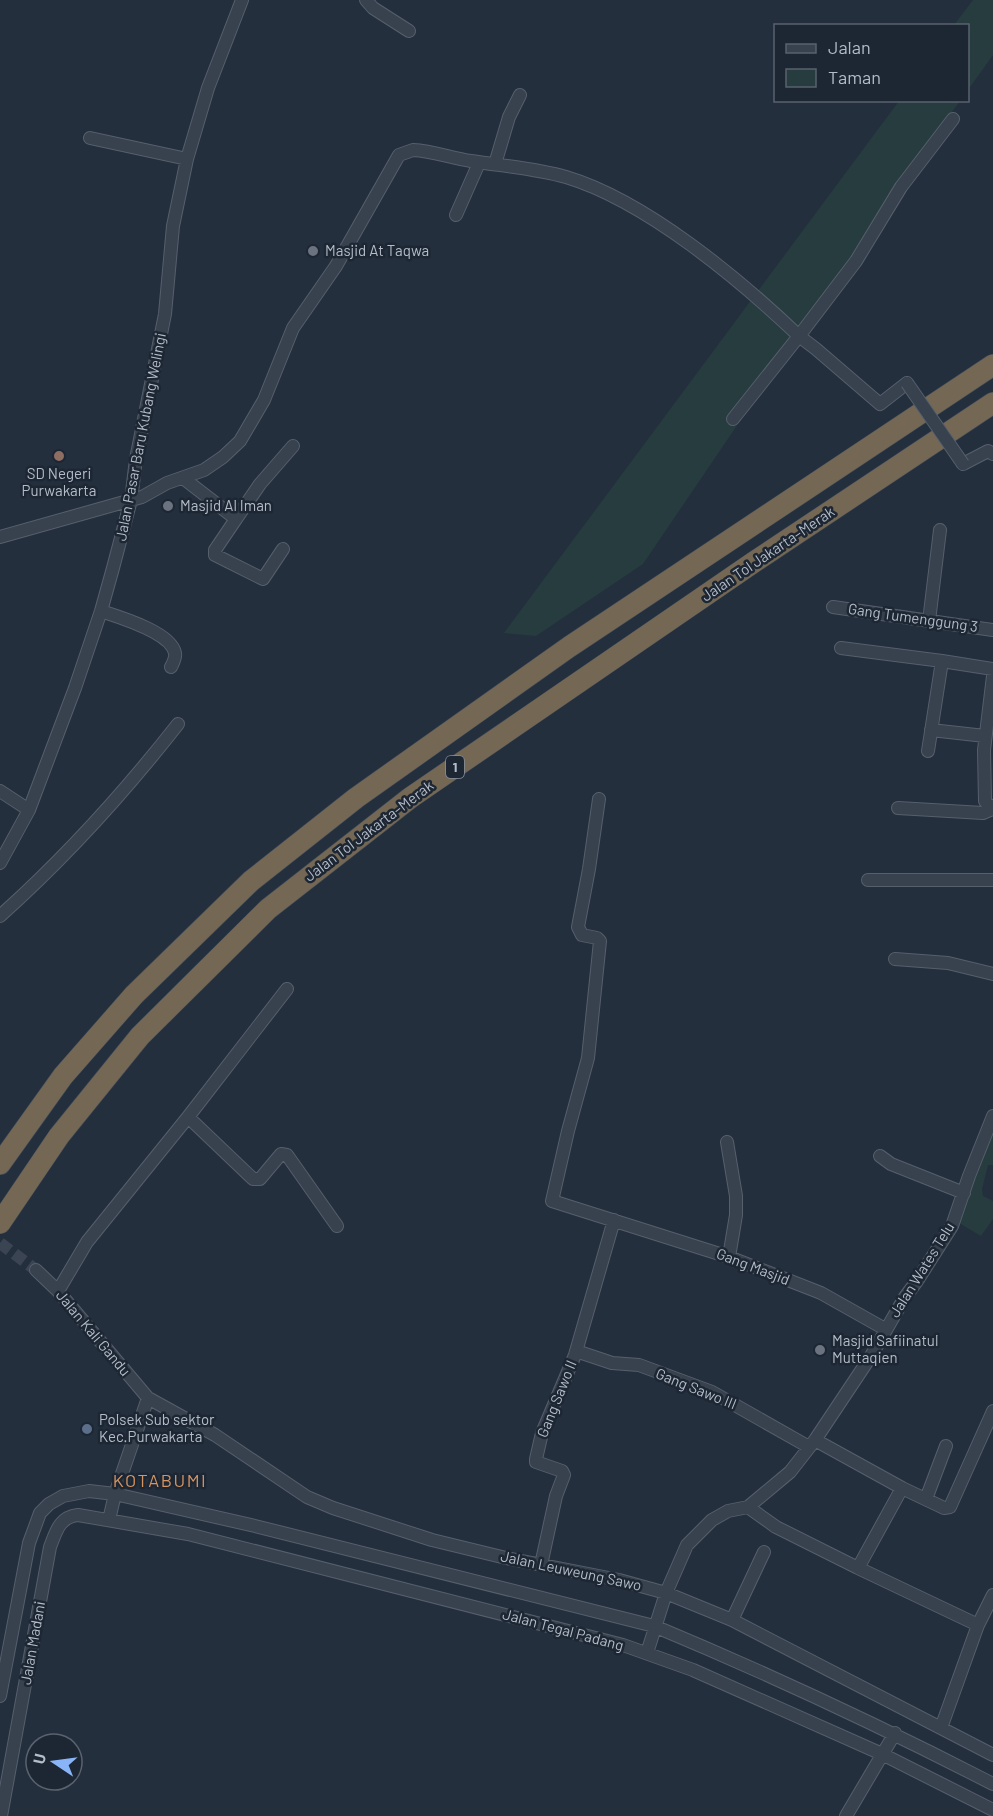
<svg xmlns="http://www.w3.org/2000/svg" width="993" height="1816" font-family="Barlow,sans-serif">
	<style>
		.green { fill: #263c3f }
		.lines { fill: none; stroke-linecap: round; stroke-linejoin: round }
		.street-tunnel { stroke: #3a4453; stroke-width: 12; stroke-dasharray: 12 6; stroke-linecap: butt }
		.street-casing { stroke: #565f6c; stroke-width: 14 }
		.highway-casing { stroke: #434c59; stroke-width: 22 }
		.street { stroke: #38414e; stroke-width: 12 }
		.highway { stroke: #746855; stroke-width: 21 }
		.street-bridge-casing { stroke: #565f6c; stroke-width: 14; stroke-linecap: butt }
		.street-bridge { stroke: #38414e; stroke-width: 12 }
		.worship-dot { fill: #6b7280; stroke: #1d2633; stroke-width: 2 }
		.education-dot { fill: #8d6e63; stroke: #1d2633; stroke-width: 2 }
		.service-dot { fill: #5c6f8a; stroke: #1d2633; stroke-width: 2 }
		.labels { text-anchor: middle; stroke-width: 5; stroke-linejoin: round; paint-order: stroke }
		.shield { fill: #1d2633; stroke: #878f9c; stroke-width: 1.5 }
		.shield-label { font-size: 14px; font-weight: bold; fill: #b4bcc9 }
		.poi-label { font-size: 15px; fill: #b4bcc9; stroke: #1d2633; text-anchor: start }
		.street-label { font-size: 15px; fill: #b4bcc9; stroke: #1d2633 }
		.quarter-label { font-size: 18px; letter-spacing: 1.5px; fill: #d59563; stroke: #1d2633 }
	</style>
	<rect width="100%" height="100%" fill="#242f3e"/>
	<path class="green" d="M 973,0 L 993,0 L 993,55 L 968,90 L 968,26 L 954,25 Z
		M 899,101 L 960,101 L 931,140 L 643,564 L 536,636 L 504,633 Z
		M 993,1125 L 993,1165 L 988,1165 L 982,1189 L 983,1196 L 993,1201 L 993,1219 L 981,1236 L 959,1223 Z"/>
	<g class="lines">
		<path class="street-tunnel" d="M 0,1243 L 36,1270"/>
		<defs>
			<path id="street" d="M 366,0 L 373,8 L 409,31
				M 90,138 L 187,159
				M 495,164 L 509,117 L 520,95
				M 456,215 L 479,163
				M 907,383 L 880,404 L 816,349 L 799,336 L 856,261 L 901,187 L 953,119
				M 963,464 L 988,451 L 993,454
				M 183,478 L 236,519 L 215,550 L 215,555 L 263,579 L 283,549
				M 236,519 L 260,484 L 293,446
				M 0,537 L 142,497 L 167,483 L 204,470 L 223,457 L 240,441 L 264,400 L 293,328 L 336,266 L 399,155 L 413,150 C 433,151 451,158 471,161 C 502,166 535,168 566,177 C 646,201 739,279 799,336 L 733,419
				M 833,607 L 993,630
				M 101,611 C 119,617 171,632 175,653 C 176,658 173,663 171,667
				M 929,621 L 940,530
				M 841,648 L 942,661
				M 993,676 L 984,750 L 985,801 L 988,805 L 993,806
				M 931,730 L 985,736
				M 928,751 L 942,661 L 993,669
				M 0,791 L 29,810
				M 599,799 L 589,869 L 578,927 L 582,935 L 597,938 L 600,941 L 588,1058 L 568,1131 L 552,1201 L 729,1257 L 821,1293 L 885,1329
				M 898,808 L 983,813 L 990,810 L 991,806
				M 0,863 L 29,810 L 75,688 L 101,611 L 113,568 L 131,500 L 136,459 L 165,314 L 173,226 L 187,159 L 208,88 L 242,0
				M 868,880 L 993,880
				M 0,916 C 66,857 123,794 178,724
				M 895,959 L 948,963 L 993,974
				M 188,1117 L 253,1179 L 260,1179 L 281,1154 L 287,1155 L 337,1226
				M 727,1142 L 736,1196 L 736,1215 L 729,1257
				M 880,1156 L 891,1164 L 964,1193
				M 36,1270 L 58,1291 L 148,1398 L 215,1435 L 307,1497 L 333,1508 L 432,1540 L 506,1558 L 619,1580 L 666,1593 L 732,1620 L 993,1755
				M 58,1291 L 87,1242 L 188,1117 L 287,989
				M 576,1351 L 612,1363 L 639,1365 L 712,1392 L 809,1447
				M 815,1440 L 902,1488
				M 926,1499 L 946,1446
				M 748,1507 L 776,1527 L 858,1568 L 902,1488 L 944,1508 L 950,1507 L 993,1411
				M 109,1520 L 115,1494 L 148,1398
				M 541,1565 L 556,1496 L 564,1475 L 562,1471 L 536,1462 L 536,1459 L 542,1433 L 575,1355 L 614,1220
				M 858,1568 L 978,1625 L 941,1728
				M 732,1620 L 764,1552
				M 978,1625 L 993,1595
				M 647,1653 L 666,1593 L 687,1545 L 712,1520 L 728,1511 L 748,1507 L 790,1472 L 815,1440 L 871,1356 L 905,1297 L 917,1281 L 952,1226 L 969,1176 L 993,1116
				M 0,1696 L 29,1543 L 40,1513 L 49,1504 L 63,1496 L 89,1491 L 115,1494 L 255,1526 L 654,1626 C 769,1674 882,1727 993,1784
				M 1,1816 L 50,1547 C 56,1532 59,1517 78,1515 L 188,1534 L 623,1645 L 693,1670 L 882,1754 L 993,1810
				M 846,1816 L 895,1733"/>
			<path id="highway" d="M 0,1164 L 63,1076 L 134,995 L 251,881 L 356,798 L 569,647 L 993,365
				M 0,1223 L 59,1136 L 140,1036 L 268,909 L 410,798 L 754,562 L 993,403"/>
		</defs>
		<use href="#street" class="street-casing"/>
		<use href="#highway" class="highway-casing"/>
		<use href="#street" class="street"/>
		<use href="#highway" class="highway"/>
		<defs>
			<path id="street-bridge" d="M 907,383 L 963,464"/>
		</defs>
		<use href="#street-bridge" class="street-bridge-casing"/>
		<use href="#street-bridge" class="street-bridge"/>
	</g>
	<g class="worship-dot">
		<circle cx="313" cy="251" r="6"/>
		<circle cx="168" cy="506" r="6"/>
		<circle cx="820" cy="1350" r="6"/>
	</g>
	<circle class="education-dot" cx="59" cy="456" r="6"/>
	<circle class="service-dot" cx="87" cy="1429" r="6"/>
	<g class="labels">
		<rect class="shield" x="446" y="756" width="18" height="22" rx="4.5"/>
		<g class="shield-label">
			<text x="455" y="772">1</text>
		</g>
		<g class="poi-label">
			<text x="325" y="256">Masjid At Taqwa</text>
			<text x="59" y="479" text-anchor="middle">SD Negeri<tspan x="59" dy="17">Purwakarta</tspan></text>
			<text x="180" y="511">Masjid Al Iman</text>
			<text x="832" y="1346">Masjid Safiinatul<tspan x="832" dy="17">Muttaqien</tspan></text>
			<text x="99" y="1425">Polsek Sub sektor<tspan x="99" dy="17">Kec.Purwakarta</tspan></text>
		</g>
		<g class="street-label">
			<text transform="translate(141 437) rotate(-79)" y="5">Jalan Pasar Baru Kubang Welingi</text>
			<text transform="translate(768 554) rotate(-34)" y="5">Jalan Tol Jakarta–Merak</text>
			<text transform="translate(913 618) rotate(8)" y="5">Gang Tumenggung 3</text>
			<text transform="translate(369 831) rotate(-37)" y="5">Jalan Tol Jakarta–Merak</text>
			<text transform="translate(753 1267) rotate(21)" y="5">Gang Masjid</text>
			<text transform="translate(922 1270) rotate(-58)" y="5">Jalan Wates Telu</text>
			<text transform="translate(93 1333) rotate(50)" y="5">Jalan Kali Gandu</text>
			<text transform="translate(696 1389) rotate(22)" y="5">Gang Sawo III</text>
			<text transform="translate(557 1399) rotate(-68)" y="5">Gang Sawo II</text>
			<text transform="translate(571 1571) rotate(12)" y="5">Jalan Leuweung Sawo</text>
			<text transform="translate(563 1630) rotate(15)" y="5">Jalan Tegal Padang</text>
			<text transform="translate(33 1643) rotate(-80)" y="5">Jalan Madani</text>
		</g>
		<g class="quarter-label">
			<text x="160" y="1487">KOTABUMI</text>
		</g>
	</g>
	<rect x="774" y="24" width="195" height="78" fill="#1d2633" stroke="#59626f" stroke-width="1.5"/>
	<rect x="786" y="44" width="30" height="9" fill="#38414e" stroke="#59626f" stroke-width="1.5"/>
	<text x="828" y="54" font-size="18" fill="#b4bcc9">Jalan</text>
	<rect x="786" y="69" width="30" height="18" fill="#263c3f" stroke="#59626f" stroke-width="1.5"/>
	<text x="828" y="84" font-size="18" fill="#b4bcc9">Taman</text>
	<g transform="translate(54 1762) rotate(283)"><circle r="28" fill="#1d2633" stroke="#59626f" stroke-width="1.5"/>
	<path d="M0-4.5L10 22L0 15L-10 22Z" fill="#8ab4f8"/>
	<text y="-9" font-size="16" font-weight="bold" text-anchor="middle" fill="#b4bcc9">U</text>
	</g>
</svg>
